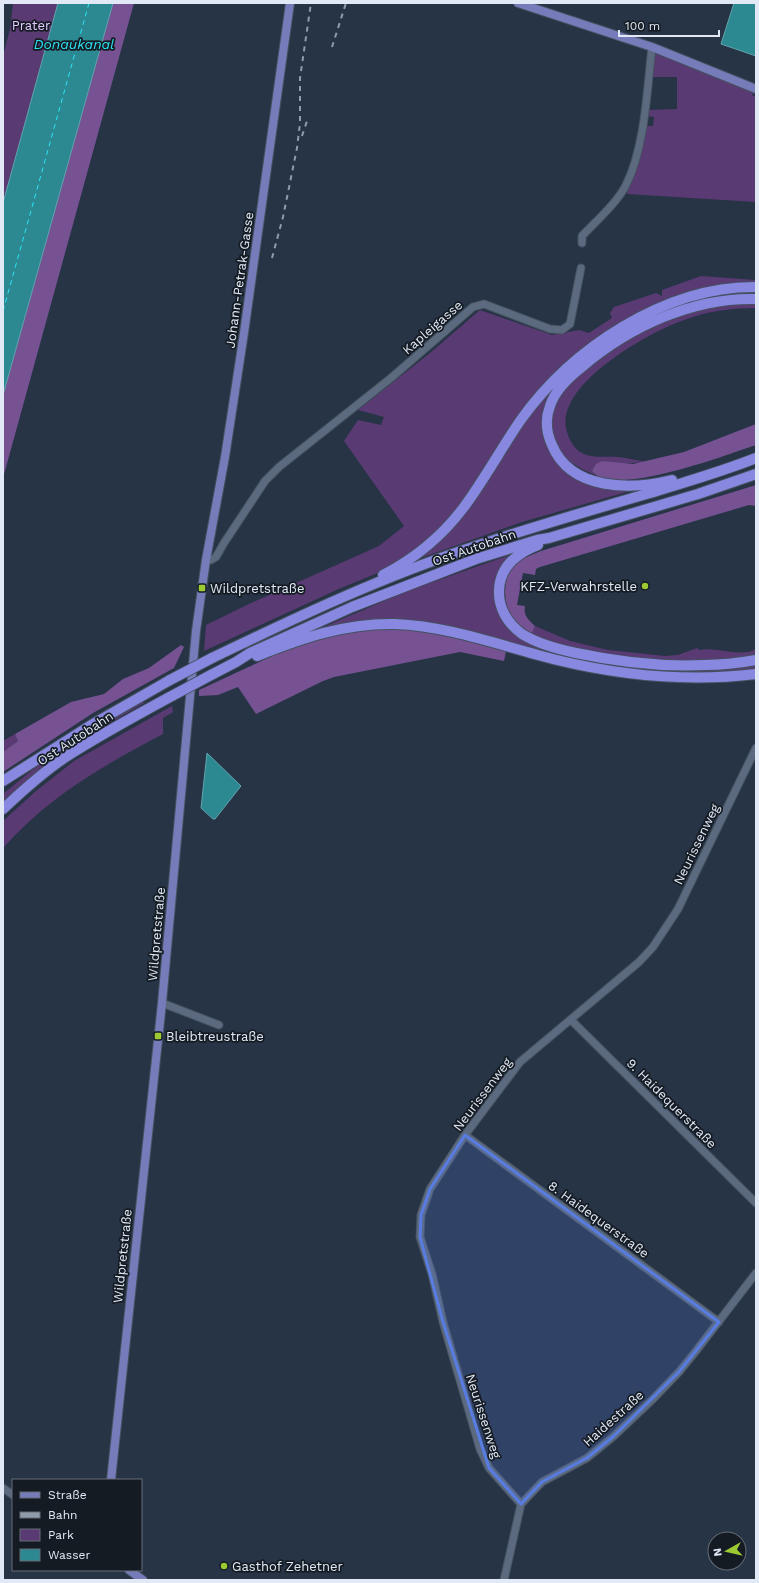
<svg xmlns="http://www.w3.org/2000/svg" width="759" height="1583" font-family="'Work Sans',sans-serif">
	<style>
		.green { fill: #5a3a73 }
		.forest { fill: #765293 }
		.water { fill: #2c8891; stroke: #62a5af }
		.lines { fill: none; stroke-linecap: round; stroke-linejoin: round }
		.ferry { stroke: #2de4f3; stroke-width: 1; stroke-dasharray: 5 4; stroke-linecap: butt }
		.minor-casing { stroke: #455160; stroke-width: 9 }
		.major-casing { stroke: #455160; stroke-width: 10 }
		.highway-casing { stroke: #455160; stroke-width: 12 }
		.minor { stroke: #5b6a7e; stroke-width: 7 }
		.major { stroke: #767cb9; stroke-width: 8 }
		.highway { stroke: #8888e1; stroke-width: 10 }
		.rail { stroke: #919cab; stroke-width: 2; stroke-dasharray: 5 5; stroke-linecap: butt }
		.highway-bridge-casing { stroke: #455160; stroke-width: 12; stroke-linecap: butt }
		.highway-bridge { stroke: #8888e1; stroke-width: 10 }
		.marked { fill: #587ce1; fill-opacity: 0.2; stroke: #587ce1; stroke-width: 3; stroke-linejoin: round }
		.poi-dot { fill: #9cca32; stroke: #151b23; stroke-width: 1.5 }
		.labels { text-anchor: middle; stroke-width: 3.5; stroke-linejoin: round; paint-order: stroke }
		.park-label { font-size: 13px; fill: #e4c7ff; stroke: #151b23 }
		.street-label { font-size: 13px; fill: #e0e9f5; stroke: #151b23 }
		.poi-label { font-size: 13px; fill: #e0e9f5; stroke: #151b23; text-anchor: start }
		.water-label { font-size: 14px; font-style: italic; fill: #2de4f3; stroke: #151b23 }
	</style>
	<rect width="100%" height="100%" fill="#263446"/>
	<path class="green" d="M 13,3 L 58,3 L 3,203 L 3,56 L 10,29 Z
		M 656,54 L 659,54 L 741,87 L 753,93 L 752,95 L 756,97 L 756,202 L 627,194 L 645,126 L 653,126 L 654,117 L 647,116 L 648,110 L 677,109 L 677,77 L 652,77 L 653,57 Z
		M 701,276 L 756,280 L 756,282 L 718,286 L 692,292 L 568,363 L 463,502 L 424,545 L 385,570 L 341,588 L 204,651 L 206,625 L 251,603 L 379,546 L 404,526 L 344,441 L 358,420 L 381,425 L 384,417 L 358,410 L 430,353 L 480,310 L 552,335 L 579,330 L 589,333 L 612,318 L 610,313 L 614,307 L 656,293 L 662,296 L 662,290 Z
		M 737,290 L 756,290 L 756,295 C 731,294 705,300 682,308 C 637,322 570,358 548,402 C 543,411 543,424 545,434 C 548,447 554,460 564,468 C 578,480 599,489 617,489 C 623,489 632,487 637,489 L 522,522 L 418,559 L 453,524 L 536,406 L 576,365 L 607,340 L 653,315 L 696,299 Z
		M 756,301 L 756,308 C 731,308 708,311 684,320 C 649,332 552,386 567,432 C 569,439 573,447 580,452 C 592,459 605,456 618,457 C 628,458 636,460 645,462 L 620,464 L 602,461 L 592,471 L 595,475 C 575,466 559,458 554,435 C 552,427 551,419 553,411 C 562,372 636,333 670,319 C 698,308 727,305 756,301 Z
		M 507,556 L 509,557 L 496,592 L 521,636 L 600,661 L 756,663 L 756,669 L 725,673 L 674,673 L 622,669 L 364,621 L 343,623 L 322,629 L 321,628 L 410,590 Z
		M 535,626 L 570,641 L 608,650 L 665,656 L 678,655 L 697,648 L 699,650 C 715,646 743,658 756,649 L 756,656 L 741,659 L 680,663 L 601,654 L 559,645 L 531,635 Z
		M 146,702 C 95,731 47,763 3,802 L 3,794 L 37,766 L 100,727 L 141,703 Z
		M 172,706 L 173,712 L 163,718 L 163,734 C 104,765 48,797 3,848 L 3,821 L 36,791 L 74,761 Z
		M 15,734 L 18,741 L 3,752 L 3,741 Z"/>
	<path class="forest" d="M 113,3 L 134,3 L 3,478 L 3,395 Z
		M 756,424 L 756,445 C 728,454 612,499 592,471 L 596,464 L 602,461 L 633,464 L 684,452 Z
		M 756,485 L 756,506 L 749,505 L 540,567 L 536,569 L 535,575 L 523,573 L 517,605 L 525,606 C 523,616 529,620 535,626 L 531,635 C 526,630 519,626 514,621 C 502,605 501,574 518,562 C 525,557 534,554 541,551 Z
		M 372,629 L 398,629 L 436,633 L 506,651 L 504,661 L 460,652 L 334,677 L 323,681 L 256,714 L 238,687 L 218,695 L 199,696 L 199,690 L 296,645 L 325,636 Z
		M 181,645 L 184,647 L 174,668 L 93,713 L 3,772 L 3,752 L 18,741 L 15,734 L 71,702 L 104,694 L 123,679 L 149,668 Z"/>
	<path class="water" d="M 58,3 L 113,3 L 3,395 L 3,203 Z
		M 734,3 L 756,3 L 756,56 L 721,44 Z
		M 207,753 L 241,786 L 215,819 L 213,819 L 201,808 Z"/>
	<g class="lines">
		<path class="ferry" d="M 3,311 L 89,3"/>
		<defs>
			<path id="minor" d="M 582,243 L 582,236 C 596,221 617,203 626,185 C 645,147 647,90 652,47
				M 206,560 L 211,560 L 216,557 L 224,543 L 265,481 L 279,467 L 391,378 L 473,307 L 484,304 L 550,329 L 562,330 L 570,324 L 581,268
				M 162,1003 L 219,1025
				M 571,1020 L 756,1203
				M 465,1135 L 719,1322
				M 3,1488 L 13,1495
				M 521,1504 L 489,1468 L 480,1449 L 443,1322 L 432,1274 L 420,1237 L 421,1215 L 430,1189 L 465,1135 L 520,1062 L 639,962 L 653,947 L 678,909 L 756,748
				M 504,1580 L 521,1504 L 542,1482 L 587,1458 L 614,1436 L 653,1399 L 679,1372 L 696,1351 L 756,1273"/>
			<path id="major" d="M 518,3 L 652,47 L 756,89
				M 111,1480 L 162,1003 L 196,631 L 206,560 L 225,457 L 244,333 L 290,3
				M 129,1570 L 143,1580"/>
			<path id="highway" d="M 672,480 C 631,490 571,491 552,445 C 546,432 545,419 550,406 C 555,390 569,377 582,367 C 629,327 693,297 756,299
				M 538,545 C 517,553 500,567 499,590 C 498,608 508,624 522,634 C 538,644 557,649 576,653 C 618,662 662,667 705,665 C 722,665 739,663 756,660
				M 383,575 C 414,559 443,535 464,507 C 484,480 501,449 520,421 C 571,349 665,286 756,287
				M 257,656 C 302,638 345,623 395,624 C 450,626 504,647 557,660 C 623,676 689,682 756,674
				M 212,658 C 297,617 384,576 473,547 C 532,527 591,510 650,493 C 685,482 721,472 756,458
				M 211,675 L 236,662 L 250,653 L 352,607 L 476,559 L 537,540 L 549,538 L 698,494 L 756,474
				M 3,781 L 93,724 L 170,680
				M 3,809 C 22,791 42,773 64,758 C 98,736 133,717 168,698"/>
		</defs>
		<use href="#minor" class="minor-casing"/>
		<use href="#major" class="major-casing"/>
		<use href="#highway" class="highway-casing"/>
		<use href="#minor" class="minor"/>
		<use href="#major" class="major"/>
		<use href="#highway" class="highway"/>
		<path class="rail" d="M 332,47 L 346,3
			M 302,136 L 307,121
			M 272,258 L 283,217 L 297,148 L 300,123 L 300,78 L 311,3"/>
		<defs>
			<path id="highway-bridge" d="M 170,680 L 212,658
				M 168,698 L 211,675"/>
		</defs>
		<use href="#highway-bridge" class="highway-bridge-casing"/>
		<use href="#highway-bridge" class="highway-bridge"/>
	</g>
	<path class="marked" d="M 465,1135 L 719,1322 L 679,1372 L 614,1436 L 587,1458 L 542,1482 L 521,1504 L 489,1468 L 443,1322 L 420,1237 L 421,1215 L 430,1189 Z"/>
	<g class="poi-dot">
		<circle cx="645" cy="586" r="4"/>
		<rect x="198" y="584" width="8" height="8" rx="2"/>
		<rect x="154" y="1032" width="8" height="8" rx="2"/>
		<circle cx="224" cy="1566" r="4"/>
	</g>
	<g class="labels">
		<g class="park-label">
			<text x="31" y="30">Prater</text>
		</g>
		<g class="street-label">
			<text transform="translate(239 280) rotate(-82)" y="5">Johann-Petrak-Gasse</text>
			<text transform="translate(432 327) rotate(-41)" y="5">Kapleigasse</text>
			<text transform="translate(474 547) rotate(-19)" y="5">Ost Autobahn</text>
			<text transform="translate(75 738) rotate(-33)" y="5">Ost Autobahn</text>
			<text transform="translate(696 844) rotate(-64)" y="5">Neurissenweg</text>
			<text transform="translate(156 934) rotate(-85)" y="5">Wildpretstraße</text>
			<text transform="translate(482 1094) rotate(-53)" y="5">Neurissenweg</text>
			<text transform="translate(672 1103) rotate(45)" y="5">9. Haidequerstraße</text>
			<text transform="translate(599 1219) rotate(36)" y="5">8. Haidequerstraße</text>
			<text transform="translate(122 1256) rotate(-84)" y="5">Wildpretstraße</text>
			<text transform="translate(484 1416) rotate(72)" y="5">Neurissenweg</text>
			<text transform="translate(613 1418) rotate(-42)" y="5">Haidestraße</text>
		</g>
		<g class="poi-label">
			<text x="637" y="591" text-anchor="end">KFZ-Verwahrstelle</text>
			<text x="210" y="593">Wildpretstraße</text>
			<text x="166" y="1041">Bleibtreustraße</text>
			<text x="232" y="1571">Gasthof Zehetner</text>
		</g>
		<g class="water-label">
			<text x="74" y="49">Donaukanal</text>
		</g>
	</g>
	<rect width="759" height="1583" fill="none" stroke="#e0e9f5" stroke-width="8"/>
	<rect x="12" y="1479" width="130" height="92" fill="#151b23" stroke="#666d77"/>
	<rect x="20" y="1492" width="20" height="6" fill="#767cb9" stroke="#666d77"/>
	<text x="48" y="1499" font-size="12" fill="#e0e9f5">Straße</text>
	<rect x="20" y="1512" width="20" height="6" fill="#919cab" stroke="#666d77"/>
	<text x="48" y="1519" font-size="12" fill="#e0e9f5">Bahn</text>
	<rect x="20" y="1529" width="20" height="12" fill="#5a3a73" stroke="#666d77"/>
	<text x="48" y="1539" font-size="12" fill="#e0e9f5">Park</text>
	<rect x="20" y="1549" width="20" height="12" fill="#2c8891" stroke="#666d77"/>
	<text x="48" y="1559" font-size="12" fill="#e0e9f5">Wasser</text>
	<g transform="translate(727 1551) rotate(262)"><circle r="19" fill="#151b23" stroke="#666d77"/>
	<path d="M0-3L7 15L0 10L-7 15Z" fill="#9cca32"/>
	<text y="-6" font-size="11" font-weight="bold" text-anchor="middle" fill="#e0e9f5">N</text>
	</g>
	<path d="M619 30v6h100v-6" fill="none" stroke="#e0e9f5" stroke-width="2"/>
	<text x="625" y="30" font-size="12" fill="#e0e9f5" stroke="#151b23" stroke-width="3" paint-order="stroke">100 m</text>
</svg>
